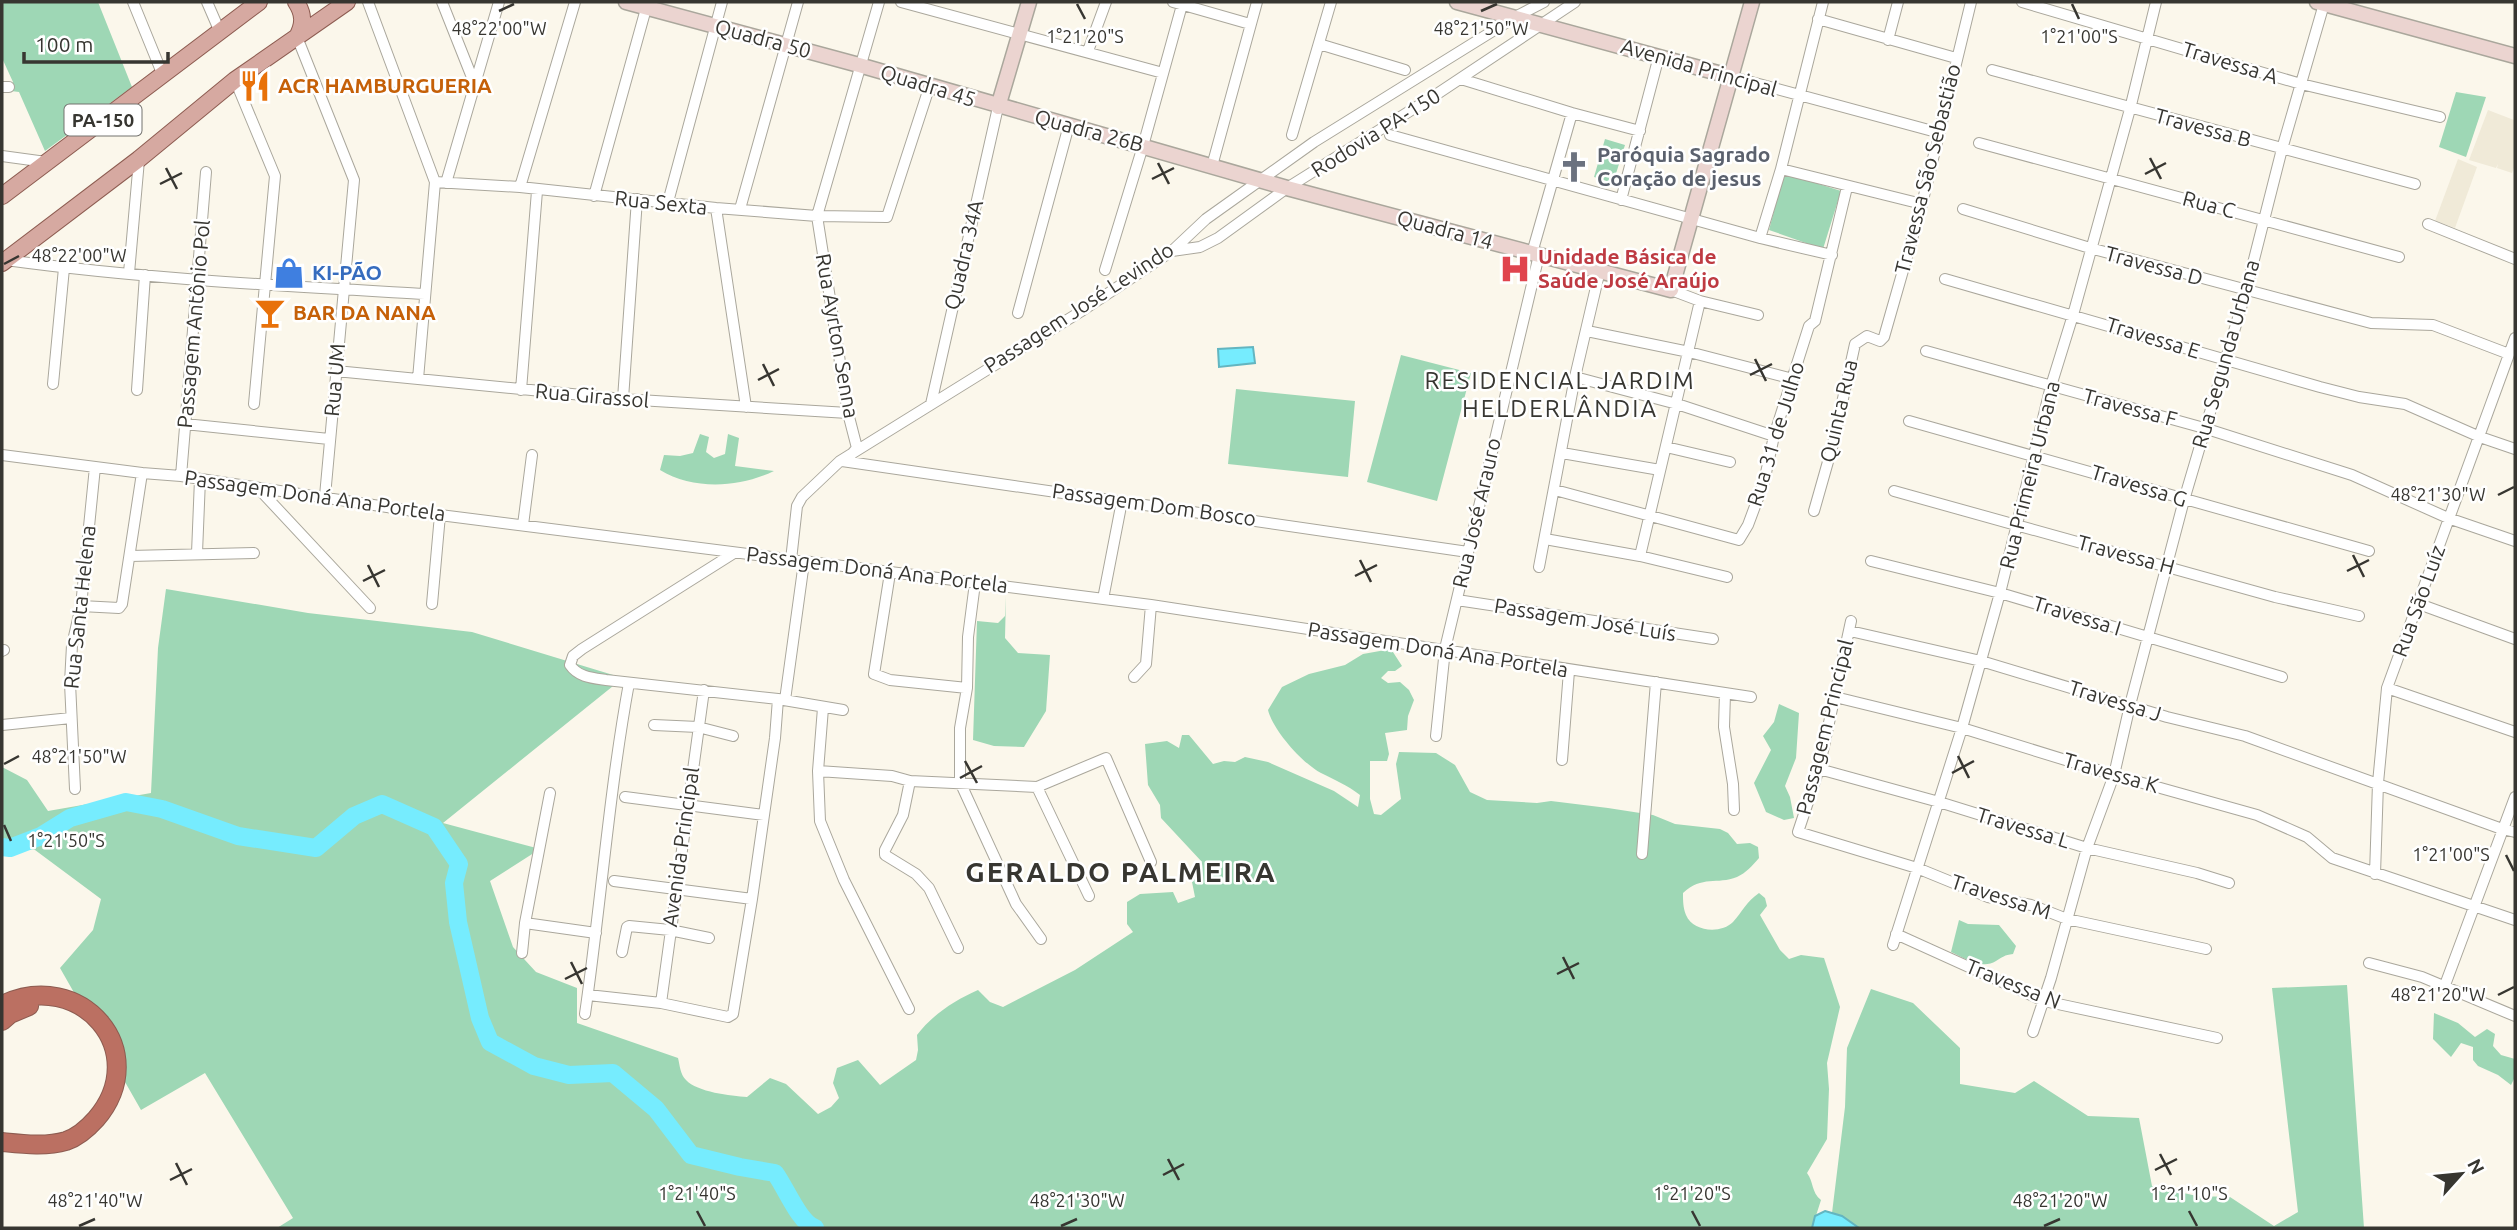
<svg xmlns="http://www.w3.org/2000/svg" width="2517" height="1230" font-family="Ubuntu,sans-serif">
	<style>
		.built { fill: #f0ead8 }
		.green { fill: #9ed7b5 }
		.water { fill: #76ecfe; stroke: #63b5c0; stroke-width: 2 }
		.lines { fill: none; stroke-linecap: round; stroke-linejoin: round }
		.river { stroke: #76ecfe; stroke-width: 18 }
		.street-casing { stroke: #aaa79c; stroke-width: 12 }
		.secondary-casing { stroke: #aaa79c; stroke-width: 17 }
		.primary-casing { stroke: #8d5c51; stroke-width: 18 }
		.highway-casing { stroke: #8d5c51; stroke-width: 20 }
		.street { stroke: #fff; stroke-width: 10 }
		.secondary { stroke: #ebd4d0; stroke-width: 14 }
		.primary { stroke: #d6a9a1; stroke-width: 16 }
		.highway { stroke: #bb7062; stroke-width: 18 }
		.ticks { fill: none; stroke: #373631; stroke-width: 2.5 }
		.labels { text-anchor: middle; stroke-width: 5; stroke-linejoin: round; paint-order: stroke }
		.shield { fill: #fff; stroke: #73726f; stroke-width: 2 }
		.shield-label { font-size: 19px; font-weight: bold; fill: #373631 }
		.street-label { font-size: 21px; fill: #373631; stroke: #fff }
		.food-label { font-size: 21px; font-weight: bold; fill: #c56008; stroke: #fff; text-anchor: start }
		.worship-label { font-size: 21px; font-weight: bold; fill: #5b616d; stroke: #fff; text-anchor: start }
		.health-label { font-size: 21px; font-weight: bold; fill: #be3a42; stroke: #fff; text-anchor: start }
		.shop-label { font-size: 21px; font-weight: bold; fill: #366cbe; stroke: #fff; text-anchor: start }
		.quarter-label { font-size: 24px; letter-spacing: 2px; fill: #373631; stroke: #fff }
		.district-label { font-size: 28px; font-weight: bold; letter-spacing: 2px; fill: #373631; stroke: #fff }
		.ticks-label { font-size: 18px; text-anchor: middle; fill: #373631; stroke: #fff; stroke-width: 5; stroke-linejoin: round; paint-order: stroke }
	</style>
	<rect width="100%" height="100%" fill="#fbf7eb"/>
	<path class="built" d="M 2488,110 L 2514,120 L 2515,117 L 2515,165 L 2512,173 L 2497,168 L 2498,164 L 2496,168 L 2469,160 Z
		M 2458,159 L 2477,167 L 2455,228 L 2435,221 Z"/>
	<path class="green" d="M 2,2 L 98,2 L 132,87 L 45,151 L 19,92 L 11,91 L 13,82 L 2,58 Z
		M 2456,92 L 2486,97 L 2466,157 L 2439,147 Z
		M 1605,139 L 1625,145 L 1613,183 L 1594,177 Z
		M 1784,173 L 1841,191 L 1823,249 L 1769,230 Z
		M 1401,355 L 1471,373 L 1437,501 L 1367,482 Z
		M 1236,389 L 1355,401 L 1348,477 L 1228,464 Z
		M 700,434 L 709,437 L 706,452 L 714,458 L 725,454 L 728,434 L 739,438 L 735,466 L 774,471 C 739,488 693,490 660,470 L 664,455 L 680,456 L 693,453 Z
		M 166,589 L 308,613 L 472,632 L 623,678 L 443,823 L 540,849 L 490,881 L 513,947 L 536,972 L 577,988 L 577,1023 L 678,1058 C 680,1066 680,1074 686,1080 C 697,1092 731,1096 747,1097 L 770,1078 L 786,1084 L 818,1114 L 831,1107 L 839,1098 L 833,1083 L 837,1068 L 858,1060 L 880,1085 L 916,1060 L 918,1050 L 917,1035 C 932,1015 955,1000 978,990 L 990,1002 L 1003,1007 L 1075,970 L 1133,932 L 1127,924 L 1127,902 L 1140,894 L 1173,892 L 1178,903 L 1195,897 L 1190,872 L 1202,862 L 1161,818 L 1160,805 L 1148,785 L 1145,744 L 1167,741 L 1179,748 L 1182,735 L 1189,735 L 1213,764 L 1224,761 L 1235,762 L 1245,757 L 1268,762 L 1334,791 L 1358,807 L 1360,795 C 1347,785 1335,780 1321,773 C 1302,763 1273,730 1268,710 L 1282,687 L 1309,674 L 1345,665 L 1363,654 L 1391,649 L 1402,666 L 1395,671 L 1388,671 L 1381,678 L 1388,683 L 1400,682 L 1409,690 L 1414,700 L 1408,716 L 1407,730 L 1385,733 L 1389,754 L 1387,761 L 1370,761 L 1370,799 L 1374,814 L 1381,815 L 1401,799 L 1396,764 L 1399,752 L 1436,753 L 1455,765 L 1470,792 L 1487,800 L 1537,803 L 1551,801 L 1608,808 L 1653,815 L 1675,824 L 1720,829 L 1728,833 L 1737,844 L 1750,843 L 1758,847 L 1759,858 C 1752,866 1746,873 1737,877 C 1717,885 1702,875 1683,893 C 1683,900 1683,908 1686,915 C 1693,932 1721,934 1733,922 C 1742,912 1747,901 1759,893 L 1765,898 L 1767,906 L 1760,915 L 1780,950 L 1789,959 L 1801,955 L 1824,958 L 1840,1007 L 1827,1063 L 1829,1089 L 1827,1139 L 1807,1173 C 1814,1182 1811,1192 1821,1200 L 1812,1228 L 277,1228 L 293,1218 L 205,1073 L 141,1110 L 60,968 L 93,930 L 101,899 L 35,850 L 2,847 L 2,767 L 27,780 L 48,811 L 151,793 L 158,648 Z
		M 1006,596 L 1005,638 L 1018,653 L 1050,655 L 1046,711 L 1024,747 L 994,746 L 973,740 L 977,621 L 998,623 L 1005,616 Z
		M 1779,704 L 1799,713 L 1796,758 L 1785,786 L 1790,797 L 1794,818 L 1784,820 L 1766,812 L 1754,783 L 1771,750 L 1763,736 L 1774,722 Z
		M 1959,920 L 1968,924 L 1999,925 L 2016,946 L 2013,954 C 2004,955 2003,957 1996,961 C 1982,970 1964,958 1951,952 Z
		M 2347,985 L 2364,1228 L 1859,1228 L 1842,1216 L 1832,1213 L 1845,1107 L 1847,1048 L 1871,989 L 1913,1003 L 1960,1048 L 1960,1084 L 2015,1093 L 2034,1081 L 2088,1116 L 2139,1118 L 2152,1186 L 2197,1196 L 2230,1197 L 2274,1226 L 2298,1212 L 2272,988 Z
		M 2434,1013 L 2458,1023 L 2475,1037 L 2487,1029 L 2495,1034 L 2493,1046 L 2501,1055 L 2515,1059 L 2515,1077 L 2511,1085 L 2498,1075 L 2478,1066 L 2473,1060 L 2473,1047 L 2461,1043 L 2451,1057 L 2433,1039 Z"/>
	<path class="water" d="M 1253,347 L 1255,363 L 1219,367 L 1218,349 Z
		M 1825,1211 L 1842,1216 L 1859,1228 L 1812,1228 L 1815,1216 Z"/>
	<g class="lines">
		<path class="river" d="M 2,847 L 10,848 L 41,836 L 70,818 L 126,802 L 162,809 L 238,836 L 316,848 L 354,816 L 382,804 L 434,827 L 459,864 L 454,883 L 458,922 L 480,1018 L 490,1042 L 534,1066 L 569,1075 L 613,1073 L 656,1109 L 691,1155 L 740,1167 L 775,1173 C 786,1188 799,1222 815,1228"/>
		<defs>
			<path id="street" d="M 133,2 L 162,73
				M 207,2 L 220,32
				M 368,2 L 435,182 L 418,379
				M 442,2 L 475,85
				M 901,2 L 1163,73
				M 1173,2 L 1250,24
				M 2022,2 L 2301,84 L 2440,117
				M 1818,19 L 1956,58
				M 297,37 L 354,180 L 325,496
				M 1888,40 L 1898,2
				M 1319,44 L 1405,70
				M 1088,51 L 1106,2
				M 1992,70 L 2415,184
				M 1729,76 L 1940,133
				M 1461,79 L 1572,113 L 1640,131
				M 235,80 L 275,176 L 254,404
				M 2,87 L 9,87
				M 1292,135 L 1331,2
				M 1390,135 L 1760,238 L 1832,255
				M 1979,143 L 2399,257
				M 2,156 L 46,162
				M 1212,166 L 1257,2
				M 1781,169 L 1922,204
				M 435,182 L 520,187 L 716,208 L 817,216 L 887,217 L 930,85
				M 446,183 L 499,2
				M 520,187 L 575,2
				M 594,196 L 647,5
				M 1621,200 L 1659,56
				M 668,202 L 722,2
				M 716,208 L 746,407
				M 740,209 L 798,2
				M 1963,209 L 2090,248 L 2371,323 L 2433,325 L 2509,354
				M 2428,224 L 2515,259
				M 1760,238 L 1781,169 L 1823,2
				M 1172,251 L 1200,247 L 1218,238 L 1287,188 L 1437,94 L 1575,2
				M 1532,253 L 1572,113
				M 6,260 C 145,279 285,286 425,294
				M 1105,270 L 1143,146 L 1182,5
				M 129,273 L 139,160
				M 1945,279 L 2320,387 L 2359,397 L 2405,404 L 2480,437 L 2515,449
				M 1671,290 L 1700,301 L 1758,315
				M 1018,313 L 1069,125
				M 1587,331 L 1689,352 L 1793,379
				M 1926,351 L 2204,428 L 2352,475 L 2448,518 L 2515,541
				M 336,371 L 623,399 L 848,413
				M 1575,377 L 1677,404 L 1774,436
				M 53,384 L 64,268
				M 137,390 L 145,275
				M 521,390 L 537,191
				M 623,399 L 637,199
				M 931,404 L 998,107
				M 1909,421 L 2369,551
				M 185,424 L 329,439
				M 1666,447 L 1730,462
				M 1562,453 L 1660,470
				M 2,455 L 142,473 L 181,476 L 440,515 L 1151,605 L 1751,697
				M 851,455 L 857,448 L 848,413 L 817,216 L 879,2
				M 842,461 L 1468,552
				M 181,476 L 206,172
				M 258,488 L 370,608
				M 1555,490 L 1739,540 L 1748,525 L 1764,482 L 1774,436 L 1809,326 L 1815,321 L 1847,187
				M 1894,491 L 2275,597 L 2359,616
				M 1814,511 L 1833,444 L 1855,344 L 1867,336 L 1880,341 L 1884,337 L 1922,204 L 1971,2
				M 523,525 L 532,455
				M 1545,539 L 1640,556 L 1727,577
				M 197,553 L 200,479
				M 734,553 L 582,649 L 573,656 L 570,665 C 578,677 592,678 606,680 L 778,699 L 843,710
				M 130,556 L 254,553
				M 1640,556 L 1700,301
				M 791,560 L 797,506 L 802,497 L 840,461 L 1080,312 L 1172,251 L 1206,219 L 1314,142 L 1517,16 L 1544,2
				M 1871,561 L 2000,593 L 2282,677
				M 1539,567 L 1575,377 L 1600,270
				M 890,573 L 874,674 L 890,680 L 967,688
				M 975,583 L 968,637 L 967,688 L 960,728 L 960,782 L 1016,904 L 1041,939
				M 1103,599 L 1122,501
				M 1457,600 L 1713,639
				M 432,604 L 440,515
				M 2419,604 L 2515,639
				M 81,606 L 119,608 L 122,604 L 142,473
				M 1851,621 L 1819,769 L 1798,832 L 1917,868 L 1988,897 L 2031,905 L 2067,919 L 2206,949
				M 1850,631 L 1981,661 L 2167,717 L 2245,736 L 2502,829 L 2515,832
				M 2,651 L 4,650
				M 1134,677 L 1146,664 L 1151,605
				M 2387,688 L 2515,732
				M 1725,693 L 1724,727 L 1733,784 L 1734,810
				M 1835,697 L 1962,728 L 2114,775 L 2257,815 L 2307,837 L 2332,858 L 2515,920
				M 785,700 L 804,562
				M 823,708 L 818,771 L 820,821 L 844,880 L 909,1009
				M 2,725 L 71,718
				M 654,725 L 698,727 L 733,736
				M 1436,736 L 1445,649 L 1539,255
				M 1562,760 L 1569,671
				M 1819,769 L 1939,802 L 2087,848 L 2197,873 L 2229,883
				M 818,771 L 892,776 L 910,781 L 1037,787 L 1106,758 L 1151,862
				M 910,781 L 903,815 L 885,850 L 885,855 L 916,874 L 929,888 L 958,948
				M 1037,787 L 1089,896
				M 75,789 L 70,683 L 72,645 L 81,606 L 95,467
				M 625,797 L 764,815
				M 1642,854 L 1656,682
				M 2375,874 L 2378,783 L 2387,688 L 2515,338
				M 614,881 L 752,899
				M 525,923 L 596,933
				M 1896,934 L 2044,1001 L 2217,1038
				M 1893,945 L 1962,728 L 2000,593 L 2051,386 L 2073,315 L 2130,109 L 2156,2
				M 622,952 L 627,927 L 629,926 L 670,930 L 709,938
				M 522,953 L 525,923 L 550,793
				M 2369,963 L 2422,977 L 2515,1016
				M 2445,985 L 2515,797
				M 588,995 L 661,1003 L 728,1017 L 733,1014 L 752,899 L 775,738 L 778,699
				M 661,1003 L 704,690
				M 585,1014 C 601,903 609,792 629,683
				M 2033,1032 L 2051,978 L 2087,848 L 2114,775 L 2130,705 L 2184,500 L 2246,291 L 2282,149 L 2324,4"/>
			<path id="secondary" d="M 626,2 L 859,65 L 1287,188 L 1671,290 L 1752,2
				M 1457,2 L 1729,76
				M 2317,2 L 2515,56
				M 998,107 L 1029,2"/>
			<path id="primary" d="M 296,2 C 304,14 304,24 297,37
				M 2,196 L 259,2
				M 2,263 L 139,159 L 235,80 L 347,2"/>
			<path id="highway" d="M 2,1005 C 80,967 154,1051 96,1119 C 88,1128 78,1137 66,1141 C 46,1147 22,1144 2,1142
				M 2,1021 L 10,1014 L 29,1006"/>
		</defs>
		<use href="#street" class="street-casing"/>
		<use href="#secondary" class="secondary-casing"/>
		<use href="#primary" class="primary-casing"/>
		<use href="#highway" class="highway-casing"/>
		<use href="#street" class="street"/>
		<use href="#secondary" class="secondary"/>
		<use href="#primary" class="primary"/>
		<use href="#highway" class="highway"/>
	</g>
	<path class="ticks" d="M 1077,4 L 1085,19M 2072,4 L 2079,19M 499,11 L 514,4M 1481,11 L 1497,4M 2150,158 L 2161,179M 1158,163 L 1169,184M 166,168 L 177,189M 2145,174 L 2166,163M 1152,179 L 1174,168M 160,184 L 182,173M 4,264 L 19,256M 1755,359 L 1766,381M 763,364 L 774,386M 1750,375 L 1772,364M 758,380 L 779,369M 2498,495 L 2514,487M 2353,555 L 2364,577M 1360,560 L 1371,582M 368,565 L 379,587M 2347,571 L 2369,560M 1355,576 L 1377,565M 363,581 L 385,570M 1958,756 L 1969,778M 965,761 L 977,783M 4,764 L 19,756M 1952,773 L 1974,761M 960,778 L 982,766M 4,825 L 11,841M 2506,855 L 2514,871M 1563,957 L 1574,979M 571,962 L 582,984M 1557,974 L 1579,963M 565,979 L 587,968M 2498,995 L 2514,987M 2160,1154 L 2171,1175M 1168,1159 L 1179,1180M 176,1163 L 187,1185M 2155,1170 L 2177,1159M 1163,1175 L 1184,1164M 170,1180 L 192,1169M 697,1211 L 705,1226M 1692,1211 L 1700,1226M 2189,1211 L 2197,1226M 79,1226 L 95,1219M 1061,1226 L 1077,1219M 2044,1226 L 2060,1219"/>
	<defs>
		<symbol id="restaurant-bare" viewBox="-9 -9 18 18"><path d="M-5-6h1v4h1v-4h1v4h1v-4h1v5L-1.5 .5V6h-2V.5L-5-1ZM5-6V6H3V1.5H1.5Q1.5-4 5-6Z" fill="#e8710a" stroke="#fff" stroke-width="2.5" paint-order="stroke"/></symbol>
		<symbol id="church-bare" viewBox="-9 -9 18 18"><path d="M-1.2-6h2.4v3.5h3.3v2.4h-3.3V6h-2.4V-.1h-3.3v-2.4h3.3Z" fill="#6b7280" stroke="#fff" stroke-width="2.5" paint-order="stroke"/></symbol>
		<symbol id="hospital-bare" viewBox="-9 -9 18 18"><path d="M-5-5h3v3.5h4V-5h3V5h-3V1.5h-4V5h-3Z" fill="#e0444e" stroke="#fff" stroke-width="2.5" paint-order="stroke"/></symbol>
		<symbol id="shop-bare" viewBox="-9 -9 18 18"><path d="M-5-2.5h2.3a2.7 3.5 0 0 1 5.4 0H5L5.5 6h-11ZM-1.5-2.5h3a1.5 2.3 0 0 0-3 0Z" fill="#3f7fe0" stroke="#fff" stroke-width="2.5" paint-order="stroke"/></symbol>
		<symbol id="bar-bare" viewBox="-9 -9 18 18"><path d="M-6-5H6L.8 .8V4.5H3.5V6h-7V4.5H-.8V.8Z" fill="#e8710a" stroke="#fff" stroke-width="2.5" paint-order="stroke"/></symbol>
	</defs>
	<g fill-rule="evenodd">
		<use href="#restaurant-bare" x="233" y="64" width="44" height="44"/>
		<use href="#church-bare" x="1552" y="145" width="44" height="44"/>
		<use href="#hospital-bare" x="1493" y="247" width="44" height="44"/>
		<use href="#shop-bare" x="267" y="251" width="44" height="44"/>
		<use href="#bar-bare" x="248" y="291" width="44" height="44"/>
	</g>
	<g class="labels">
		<rect class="shield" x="64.5" y="104.5" width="77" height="31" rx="5"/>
		<g class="shield-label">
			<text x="103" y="127">PA-150</text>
		</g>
		<g class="street-label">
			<text transform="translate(763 39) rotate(15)" y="7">Quadra 50</text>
			<text transform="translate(2230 63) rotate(17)" y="7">Travessa A</text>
			<text transform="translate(1699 68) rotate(16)" y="7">Avenida Principal</text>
			<text transform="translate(928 86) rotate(17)" y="7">Quadra 45</text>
			<text transform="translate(2203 128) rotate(15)" y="7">Travessa B</text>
			<text transform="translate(1089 131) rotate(15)" y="7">Quadra 26B</text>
			<text transform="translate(1376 133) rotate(-32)" y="7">Rodovia PA-150</text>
			<text transform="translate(1928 169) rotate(-76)" y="7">Travessa São Sebastião</text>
			<text transform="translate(661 203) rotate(6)" y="7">Rua Sexta</text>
			<text transform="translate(2209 205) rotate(15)" y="7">Rua C</text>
			<text transform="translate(1445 230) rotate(15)" y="7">Quadra 14</text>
			<text transform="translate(964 255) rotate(-77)" y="7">Quadra 34A</text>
			<text transform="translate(2154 266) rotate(15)" y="7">Travessa D</text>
			<text transform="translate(1079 308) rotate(-33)" y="7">Passagem José Levindo</text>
			<text transform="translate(194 324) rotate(-85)" y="7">Passagem Antônio Pol</text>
			<text transform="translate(837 336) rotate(80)" y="7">Rua Ayrton Senna</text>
			<text transform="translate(2153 338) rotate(17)" y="7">Travessa E</text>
			<text transform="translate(2226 354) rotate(-74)" y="7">Rua Segunda Urbana</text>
			<text transform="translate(335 380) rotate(-85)" y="7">Rua UM</text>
			<text transform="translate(592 396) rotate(5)" y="7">Rua Girassol</text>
			<text transform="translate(2130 408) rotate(15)" y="7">Travessa F</text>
			<text transform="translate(1839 411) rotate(-77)" y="7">Quinta Rua</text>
			<text transform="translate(1776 434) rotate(-73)" y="7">Rua 31 de Julho</text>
			<text transform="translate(2030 475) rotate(-76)" y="7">Rua Primeira Urbana</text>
			<text transform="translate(2139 486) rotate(17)" y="7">Travessa G</text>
			<text transform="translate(315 496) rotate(8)" y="7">Passagem Doná Ana Portela</text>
			<text transform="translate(1154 505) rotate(8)" y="7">Passagem Dom Bosco</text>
			<text transform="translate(1477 513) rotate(-77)" y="7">Rua José Arauro</text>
			<text transform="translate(2126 555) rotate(15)" y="7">Travessa H</text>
			<text transform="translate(877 570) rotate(7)" y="7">Passagem Doná Ana Portela</text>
			<text transform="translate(2419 601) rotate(-70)" y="7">Rua São Luíz</text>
			<text transform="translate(80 607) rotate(-84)" y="7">Rua Santa Helena</text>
			<text transform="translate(2077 616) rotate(17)" y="7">Travessa I</text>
			<text transform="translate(1585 620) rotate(9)" y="7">Passagem José Luís</text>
			<text transform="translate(1438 650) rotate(9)" y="7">Passagem Doná Ana Portela</text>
			<text transform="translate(2115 701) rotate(17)" y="7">Travessa J</text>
			<text transform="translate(1825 727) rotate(-76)" y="7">Passagem Principal</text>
			<text transform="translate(2111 773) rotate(16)" y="7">Travessa K</text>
			<text transform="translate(2023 828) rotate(17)" y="7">Travessa L</text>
			<text transform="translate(681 847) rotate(-82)" y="7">Avenida Principal</text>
			<text transform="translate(2001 897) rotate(18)" y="7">Travessa M</text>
			<text transform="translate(2013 984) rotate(22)" y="7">Travessa N</text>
		</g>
		<g class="food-label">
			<text x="278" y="93">ACR HAMBURGUERIA</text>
			<text x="293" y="320">BAR DA NANA</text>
		</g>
		<g class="worship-label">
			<text x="1597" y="162">Paróquia Sagrado<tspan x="1597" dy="24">Coração de jesus</tspan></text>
		</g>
		<g class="health-label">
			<text x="1538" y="264">Unidade Básica de<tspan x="1538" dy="24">Saúde José Araújo</tspan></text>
		</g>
		<g class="shop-label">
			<text x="312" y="280">KI-PÃO</text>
		</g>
		<g class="quarter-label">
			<text x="1560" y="389">RESIDENCIAL JARDIM<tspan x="1560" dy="28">HELDERLÂNDIA</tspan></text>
		</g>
		<g class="district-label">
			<text x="1121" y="882">GERALDO PALMEIRA</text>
		</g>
	</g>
	<g class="ticks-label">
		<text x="499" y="35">48°22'00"W</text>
		<text x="1481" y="35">48°21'50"W</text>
		<text x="1085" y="43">1°21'20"S</text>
		<text x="2079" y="43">1°21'00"S</text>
		<text x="79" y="262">48°22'00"W</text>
		<text x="2438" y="501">48°21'30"W</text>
		<text x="79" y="763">48°21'50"W</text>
		<text x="66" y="847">1°21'50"S</text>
		<text x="2451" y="861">1°21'00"S</text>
		<text x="2438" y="1001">48°21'20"W</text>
		<text x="697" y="1200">1°21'40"S</text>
		<text x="1692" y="1200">1°21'20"S</text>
		<text x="2189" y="1200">1°21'10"S</text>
		<text x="95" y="1207">48°21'40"W</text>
		<text x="1077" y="1207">48°21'30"W</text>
		<text x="2060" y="1207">48°21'20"W</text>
	</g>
	<rect width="2517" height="1230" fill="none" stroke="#373631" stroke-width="7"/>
	<g transform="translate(2461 1174) rotate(63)" stroke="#ffffff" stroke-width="5" paint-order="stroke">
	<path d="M0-5L12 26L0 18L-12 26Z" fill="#373631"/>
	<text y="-10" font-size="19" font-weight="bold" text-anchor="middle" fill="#373631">N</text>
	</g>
	<path d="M24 52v10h144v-10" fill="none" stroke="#373631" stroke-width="3.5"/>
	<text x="35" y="52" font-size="21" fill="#373631" stroke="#ffffff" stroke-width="5" paint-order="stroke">100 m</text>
</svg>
